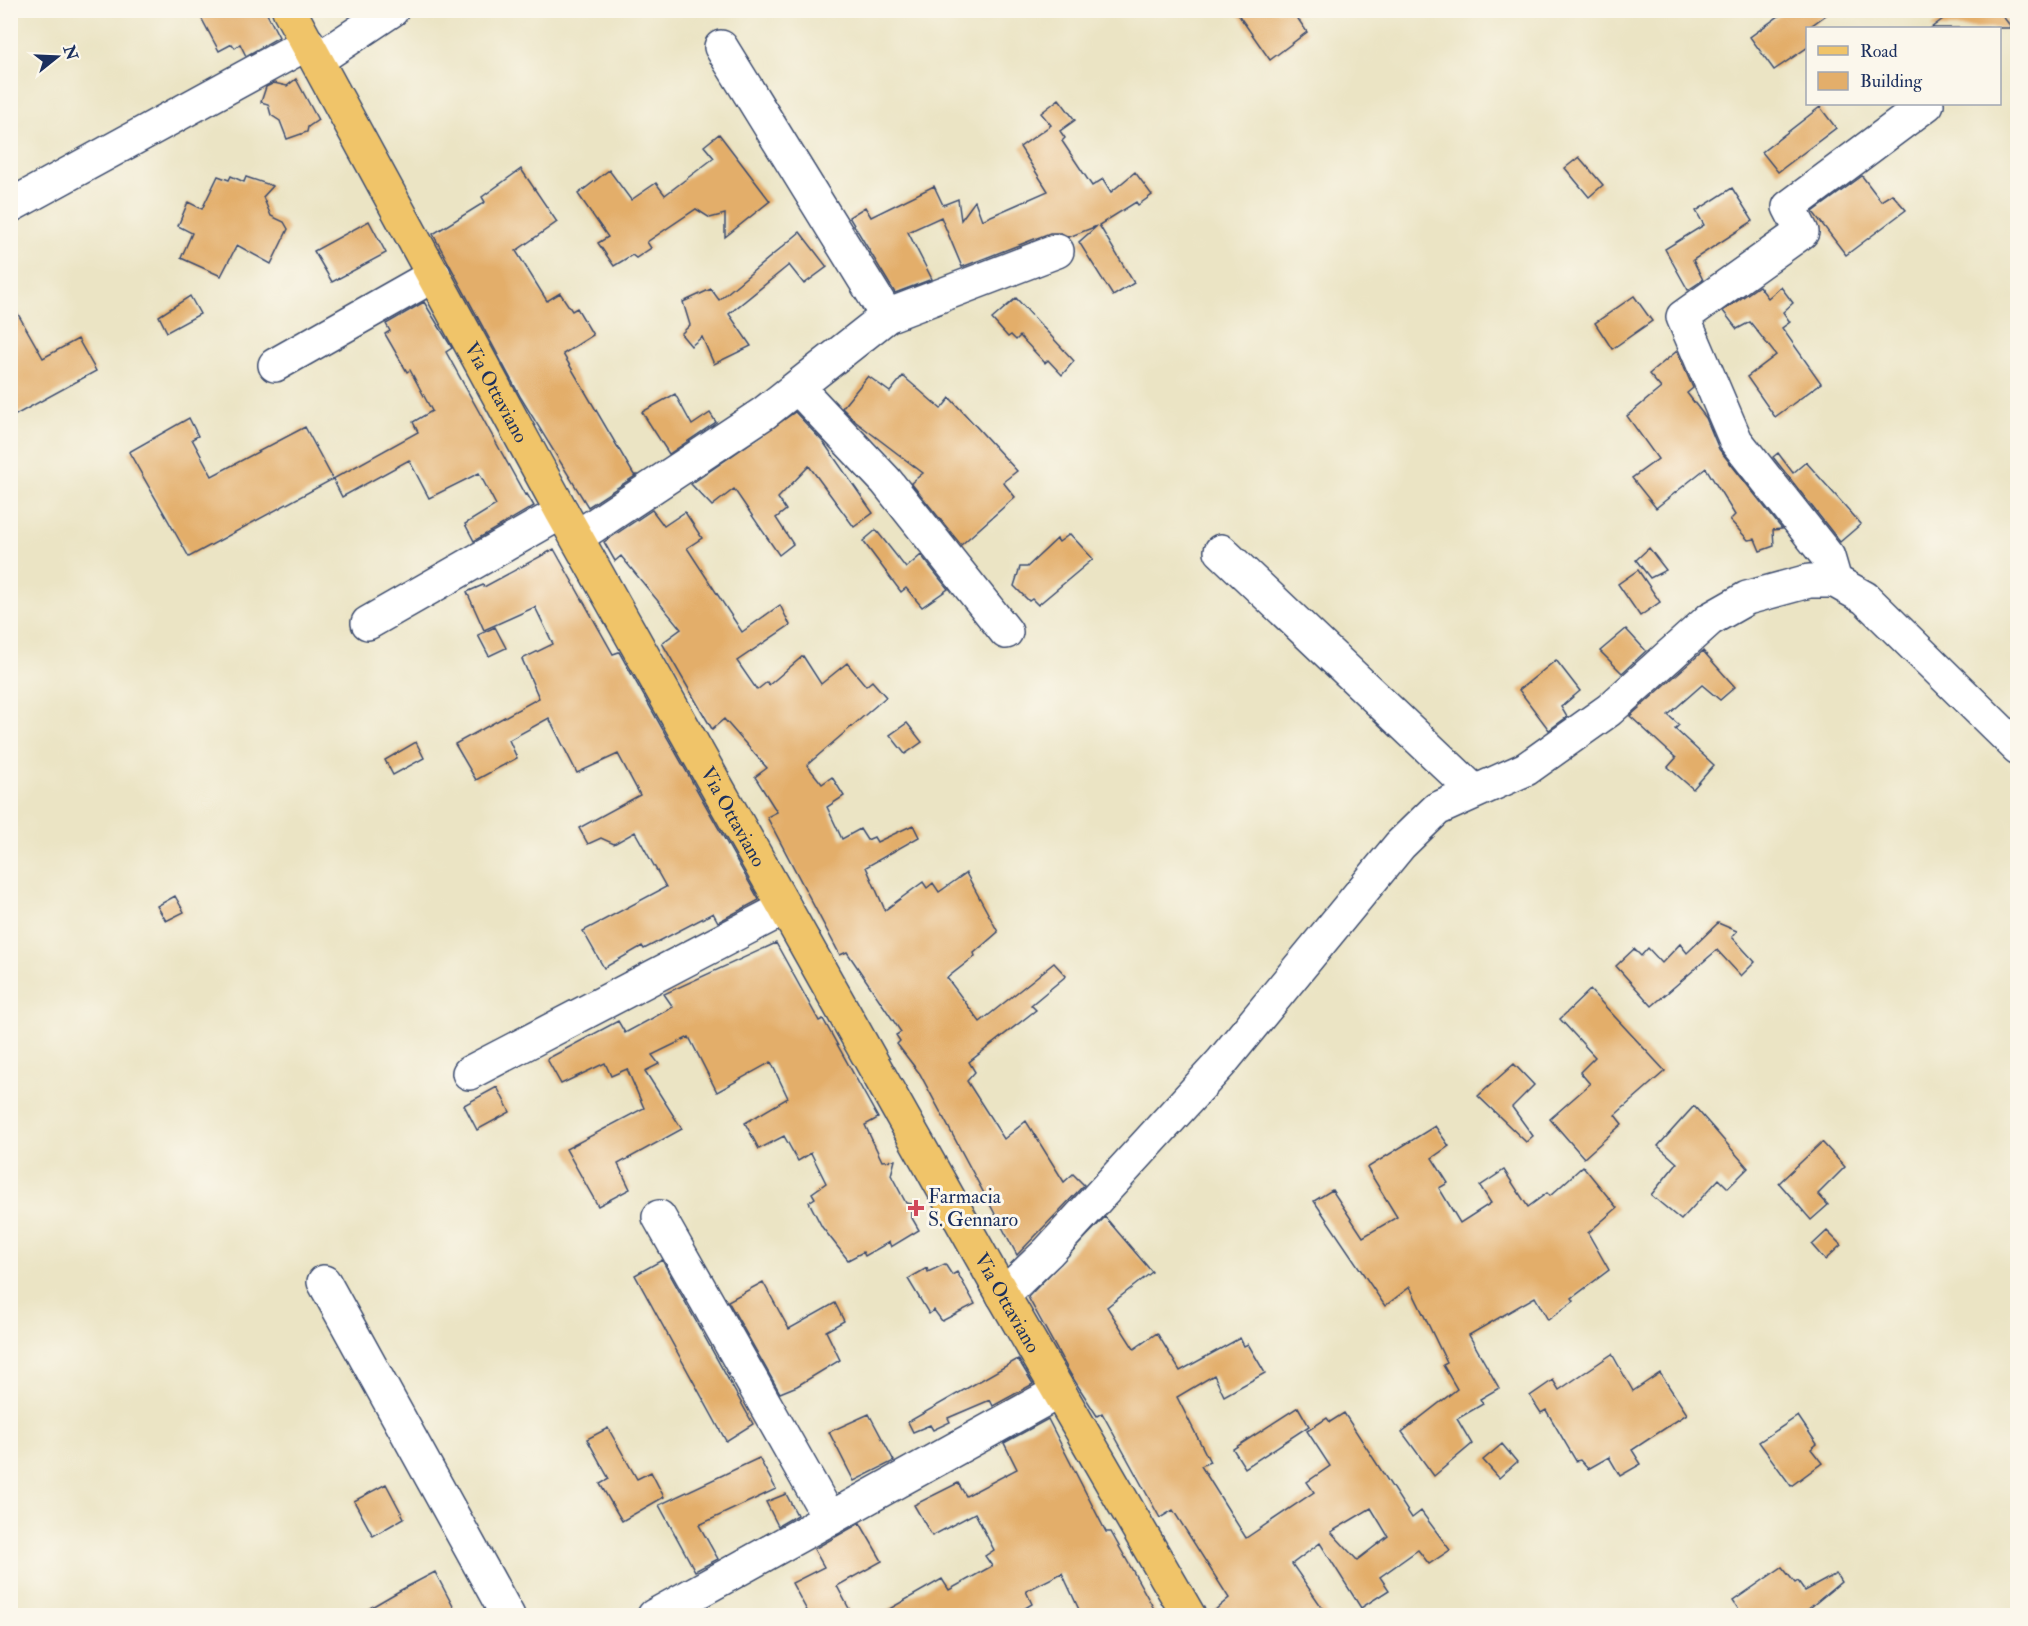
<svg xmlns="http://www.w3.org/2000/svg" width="2028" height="1626" font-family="'IM FELL Double Pica',serif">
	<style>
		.building { fill: #e3ae6a; fill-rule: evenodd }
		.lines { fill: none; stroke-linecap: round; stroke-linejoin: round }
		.minor-casing { stroke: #3a4a6d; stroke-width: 36 }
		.major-casing { stroke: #3a4a6d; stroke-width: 36 }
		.minor { stroke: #fff; stroke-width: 33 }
		.major { stroke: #f0c469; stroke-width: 33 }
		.poi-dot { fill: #d1495b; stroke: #fbf7ec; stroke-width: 2 }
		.labels { text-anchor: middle; stroke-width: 6; stroke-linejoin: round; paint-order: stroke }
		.street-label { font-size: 20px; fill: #1b2f5e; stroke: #fbf7ec }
		.poi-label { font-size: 20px; fill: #1b2f5e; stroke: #fbf7ec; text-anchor: start }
	</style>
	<rect width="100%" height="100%" fill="#fbf7ec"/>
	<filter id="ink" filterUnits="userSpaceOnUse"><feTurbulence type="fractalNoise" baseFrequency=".0167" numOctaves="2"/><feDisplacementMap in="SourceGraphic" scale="12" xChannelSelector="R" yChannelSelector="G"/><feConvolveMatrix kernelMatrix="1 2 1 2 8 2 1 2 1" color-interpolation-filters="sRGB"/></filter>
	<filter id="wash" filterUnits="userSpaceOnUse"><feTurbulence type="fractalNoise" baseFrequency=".008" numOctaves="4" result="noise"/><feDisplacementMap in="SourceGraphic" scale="24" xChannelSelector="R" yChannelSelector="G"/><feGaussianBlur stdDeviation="1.35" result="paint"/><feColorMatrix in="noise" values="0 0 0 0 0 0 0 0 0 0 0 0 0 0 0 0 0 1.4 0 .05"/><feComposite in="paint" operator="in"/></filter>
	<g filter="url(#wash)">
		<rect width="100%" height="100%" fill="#ebe4c4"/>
		<g id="blocks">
			<path class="building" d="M 197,10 L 265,10 L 279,37 L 246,56 L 240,44 L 235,48 L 232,44 L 219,51 Z
				M 1235,10 L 1292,10 L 1307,32 L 1270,60 Z
				M 1787,10 L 1833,10 L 1808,28 L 1808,47 L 1774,70 L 1750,37 Z
				M 1955,10 L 1998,10 L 2012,28 L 1931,28 Z
				M 296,79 L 318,120 L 308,127 L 307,132 L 287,139 L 280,121 L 271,115 L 268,104 L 261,102 L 266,87 L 274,83 L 287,86 Z
				M 1059,99 L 1075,120 L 1060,131 L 1065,138 L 1062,141 L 1092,186 L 1103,179 L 1111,192 L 1135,172 L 1152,195 L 1138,205 L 1136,202 L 1099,225 L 1134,283 L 1113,296 L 1079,242 L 1097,226 L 1069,237 L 1061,233 L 1050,233 L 962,267 L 941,217 L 908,232 L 932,279 L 895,293 L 849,217 L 865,207 L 871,217 L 934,186 L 943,205 L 958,199 L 961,220 L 975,201 L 982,220 L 1048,191 L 1020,147 L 1051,125 L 1041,113 Z
				M 1820,107 L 1836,128 L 1778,172 L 1762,152 Z
				M 719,134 L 770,201 L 725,237 L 725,214 L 710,218 L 696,209 L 647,242 L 651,248 L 636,258 L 632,255 L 614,266 L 598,243 L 608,237 L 578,194 L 609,170 L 631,200 L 656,183 L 665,195 L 714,158 L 704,146 Z
				M 1579,157 L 1603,185 L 1589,197 L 1565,168 Z
				M 521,169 L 557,222 L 516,251 L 547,301 L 560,293 L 572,311 L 577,308 L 593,335 L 563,354 L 634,475 L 637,475 L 588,507 L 521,398 L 433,234 L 485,202 L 482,197 Z
				M 218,176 L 229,180 L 231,176 L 244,182 L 246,177 L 273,186 L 263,197 L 271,216 L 284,222 L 288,229 L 271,264 L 237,245 L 221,276 L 181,258 L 192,233 L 178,226 L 188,202 L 202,209 Z
				M 1862,176 L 1881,201 L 1892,194 L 1906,210 L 1846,255 L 1813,212 Z
				M 1732,188 L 1753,221 L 1693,260 L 1703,280 L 1688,290 L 1665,249 L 1704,225 L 1696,211 Z
				M 369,221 L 386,253 L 332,282 L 314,251 Z
				M 800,232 L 827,267 L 804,284 L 789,265 L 729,314 L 751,346 L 714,364 L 702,337 L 691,346 L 681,334 L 690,325 L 683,302 L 711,289 L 719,300 Z
				M 1759,286 L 1768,298 L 1781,287 L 1793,303 L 1783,312 L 1790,322 L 1782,328 L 1821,383 L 1775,417 L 1747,377 L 1776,355 L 1750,322 L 1737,329 L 1723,311 Z
				M 190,296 L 200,314 L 167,332 L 159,316 Z
				M 1634,296 L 1652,321 L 1612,349 L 1595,323 Z
				M 1016,298 L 1074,361 L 1062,375 L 1048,360 L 1045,363 L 1020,336 L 1016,340 L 1011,335 L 1008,337 L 992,319 Z
				M 10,300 L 43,358 L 78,339 L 96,371 L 10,418 Z
				M 424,302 L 452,348 L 446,352 L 525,495 L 527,494 L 534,506 L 474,541 L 465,524 L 496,505 L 479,473 L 429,498 L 409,460 L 342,497 L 333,479 L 418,432 L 413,422 L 432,411 L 410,370 L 407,372 L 385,334 L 390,331 L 386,324 Z
				M 1677,351 L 1693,388 L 1687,393 L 1706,418 L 1719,449 L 1782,529 L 1773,530 L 1774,546 L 1760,551 L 1755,539 L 1748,540 L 1730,520 L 1735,515 L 1706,468 L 1656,508 L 1632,478 L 1658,459 L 1627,416 L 1661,388 L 1649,374 Z
				M 868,376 L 890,392 L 903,376 L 941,409 L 950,398 L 1017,471 L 1003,482 L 1015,497 L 961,545 L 911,483 L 923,473 L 856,422 L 842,408 Z
				M 675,394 L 692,425 L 710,413 L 716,422 L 669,454 L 642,412 Z
				M 795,412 L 824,443 L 873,513 L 854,527 L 809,466 L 778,498 L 786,510 L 776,518 L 793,544 L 779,555 L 734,489 L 712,506 L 691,484 Z
				M 189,418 L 198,436 L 192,439 L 212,476 L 305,427 L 333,479 L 189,557 L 129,452 Z
				M 1778,453 L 1793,473 L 1806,462 L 1861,524 L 1840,542 L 1773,457 Z
				M 652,510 L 664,526 L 685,512 L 702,538 L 687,548 L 742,632 L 780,605 L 790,625 L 737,661 L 757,690 L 767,682 L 769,685 L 803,656 L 821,684 L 847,663 L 866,686 L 872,681 L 886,697 L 807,765 L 822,784 L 832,777 L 844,796 L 827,807 L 842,839 L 860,829 L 867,840 L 874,837 L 877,842 L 913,825 L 919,837 L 866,867 L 885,910 L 923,882 L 927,888 L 933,883 L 939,892 L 966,873 L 998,932 L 974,953 L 975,956 L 947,978 L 980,1022 L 1054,963 L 1066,976 L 1031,1005 L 1036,1010 L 969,1062 L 975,1072 L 967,1081 L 1004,1139 L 1026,1121 L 1064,1182 L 1073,1174 L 1084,1185 L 1017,1255 L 920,1074 L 897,1044 L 900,1041 L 896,1035 L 901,1032 L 847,952 L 840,955 L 767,817 L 777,812 L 755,777 L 767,768 L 724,719 L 712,729 L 662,643 L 681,629 L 621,556 L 615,561 L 604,542 Z
				M 876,530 L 906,568 L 921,555 L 948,589 L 922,607 L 906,588 L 901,592 L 863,541 Z
				M 1070,534 L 1093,559 L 1038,605 L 1032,599 L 1029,601 L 1014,586 L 1020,567 L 1027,567 L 1057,539 L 1059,542 Z
				M 1649,548 L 1666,570 L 1650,578 L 1636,560 Z
				M 554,549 L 613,654 L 619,652 L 759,900 L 718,922 L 713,913 L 644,949 L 642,946 L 604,968 L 583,931 L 666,887 L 635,832 L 614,844 L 601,838 L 588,844 L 579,828 L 640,795 L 618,754 L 577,773 L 549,718 L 509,740 L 517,758 L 476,780 L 455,744 L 539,698 L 522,659 L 553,644 L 535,607 L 484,630 L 467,592 L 483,585 L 484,587 Z
				M 1638,570 L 1660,602 L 1640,616 L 1618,584 Z
				M 495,627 L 506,648 L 489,656 L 478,635 Z
				M 1626,629 L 1646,651 L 1622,673 L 1600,651 Z
				M 1703,651 L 1735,687 L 1720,700 L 1702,685 L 1668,715 L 1679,725 L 1675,729 L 1714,765 L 1693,789 L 1668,767 L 1676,758 L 1630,716 Z
				M 1556,660 L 1580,691 L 1561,707 L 1567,717 L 1549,730 L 1519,690 Z
				M 907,723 L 922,742 L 905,754 L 890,735 Z
				M 416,742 L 424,758 L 393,775 L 385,760 Z
				M 175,896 L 184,912 L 166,921 L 157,906 Z
				M 1718,923 L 1737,931 L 1732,937 L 1755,962 L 1741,976 L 1717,950 L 1652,1006 L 1616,966 L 1634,949 L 1641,956 L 1648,948 L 1662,963 L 1680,944 L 1687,953 Z
				M 776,943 L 819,1021 L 823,1019 L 878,1118 L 865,1125 L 882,1161 L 895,1160 L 891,1175 L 906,1203 L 912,1204 L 912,1218 L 919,1230 L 891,1247 L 889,1242 L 865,1256 L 863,1252 L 848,1260 L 822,1227 L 809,1202 L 815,1198 L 812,1193 L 826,1183 L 811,1153 L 798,1161 L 784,1136 L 759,1149 L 745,1123 L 788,1098 L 771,1062 L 717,1092 L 689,1037 L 652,1055 L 659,1064 L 645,1071 L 682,1129 L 618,1164 L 630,1189 L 598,1206 L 566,1149 L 644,1108 L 627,1069 L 611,1076 L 605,1063 L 561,1084 L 547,1059 L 618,1021 L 625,1033 L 673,1007 L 664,994 Z
				M 1590,990 L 1665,1071 L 1615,1115 L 1622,1124 L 1584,1158 L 1550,1119 L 1590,1084 L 1580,1072 L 1595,1057 L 1560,1019 Z
				M 1514,1064 L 1534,1085 L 1512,1107 L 1533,1136 L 1526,1142 L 1478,1096 Z
				M 497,1087 L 510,1112 L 477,1130 L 464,1105 Z
				M 1694,1106 L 1748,1168 L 1728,1188 L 1719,1179 L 1681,1220 L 1651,1195 L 1677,1163 L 1658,1146 Z
				M 1435,1126 L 1449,1146 L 1432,1158 L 1448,1183 L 1439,1188 L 1460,1223 L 1491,1203 L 1480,1186 L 1504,1170 L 1528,1207 L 1547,1193 L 1550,1196 L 1583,1166 L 1617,1208 L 1588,1233 L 1609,1270 L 1572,1298 L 1574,1301 L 1548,1320 L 1535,1297 L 1469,1335 L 1499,1388 L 1480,1399 L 1483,1404 L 1457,1419 L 1472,1444 L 1434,1476 L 1402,1432 L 1457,1389 L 1443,1365 L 1447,1363 L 1410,1287 L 1385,1306 L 1314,1201 L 1332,1190 L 1363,1237 L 1397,1217 L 1367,1168 Z
				M 1822,1142 L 1845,1167 L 1818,1194 L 1828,1205 L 1811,1220 L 1779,1183 Z
				M 1105,1217 L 1152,1272 L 1107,1307 L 1134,1349 L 1157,1333 L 1180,1371 L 1240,1338 L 1244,1346 L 1248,1344 L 1265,1373 L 1224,1396 L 1214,1375 L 1177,1397 L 1210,1462 L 1201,1466 L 1246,1538 L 1314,1492 L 1307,1482 L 1330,1466 L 1307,1431 L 1327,1418 L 1330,1422 L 1344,1413 L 1412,1518 L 1421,1511 L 1450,1550 L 1429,1564 L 1418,1550 L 1380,1577 L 1389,1590 L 1361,1608 L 1320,1543 L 1292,1564 L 1328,1616 L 1208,1616 L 1229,1598 L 1173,1510 L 1160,1518 L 1102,1413 L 1097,1416 L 1071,1375 L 1028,1297 ZM 1371,1508 L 1388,1536 L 1357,1560 L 1331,1532 Z
				M 1827,1231 L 1841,1245 L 1825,1260 L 1812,1245 Z
				M 662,1260 L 753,1424 L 726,1441 L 635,1275 Z
				M 945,1264 L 952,1275 L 957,1272 L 975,1304 L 942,1321 L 934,1310 L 929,1314 L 908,1279 L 927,1268 L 928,1272 Z
				M 763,1282 L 789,1329 L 835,1303 L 844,1321 L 826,1331 L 840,1360 L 797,1386 L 780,1393 L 728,1301 Z
				M 1612,1354 L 1633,1391 L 1660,1373 L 1687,1414 L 1632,1450 L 1641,1464 L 1620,1476 L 1609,1457 L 1588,1469 L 1580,1460 L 1576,1461 L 1546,1410 L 1541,1413 L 1530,1396 L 1553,1380 L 1559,1390 Z
				M 1018,1359 L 1033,1384 L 993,1406 L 990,1400 L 948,1418 L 950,1422 L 933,1430 L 930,1425 L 913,1432 L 908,1422 Z
				M 1298,1407 L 1309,1426 L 1245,1468 L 1233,1449 Z
				M 869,1414 L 894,1461 L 854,1481 L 829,1432 Z
				M 1798,1416 L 1817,1444 L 1811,1449 L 1822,1463 L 1791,1486 L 1759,1442 Z
				M 1048,1419 L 1106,1532 L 1111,1532 L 1158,1616 L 1082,1616 L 1062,1573 L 1026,1591 L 1032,1604 L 1012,1616 L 877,1616 L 942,1579 L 949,1590 L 992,1566 L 985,1556 L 994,1550 L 975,1513 L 932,1536 L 914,1505 L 958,1483 L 966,1496 L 1017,1469 L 1004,1443 Z
				M 608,1428 L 637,1479 L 651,1472 L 664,1497 L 622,1521 L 600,1484 L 609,1479 L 587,1439 Z
				M 1502,1444 L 1517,1462 L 1499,1478 L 1483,1460 Z
				M 759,1458 L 776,1489 L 699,1525 L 718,1559 L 695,1571 L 659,1505 Z
				M 386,1484 L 404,1518 L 373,1536 L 354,1501 Z
				M 786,1494 L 797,1515 L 778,1526 L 766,1502 Z
				M 860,1523 L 882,1561 L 837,1586 L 853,1616 L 810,1616 L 792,1583 L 824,1567 L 814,1549 Z
				M 1782,1567 L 1795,1583 L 1798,1581 L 1805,1591 L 1836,1574 L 1841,1582 L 1800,1616 L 1743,1616 L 1733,1601 Z
				M 435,1572 L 458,1616 L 356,1616 L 401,1590 Z"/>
		</g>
	</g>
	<g filter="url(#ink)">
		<use href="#blocks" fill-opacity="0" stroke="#3a4a6d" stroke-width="1.5"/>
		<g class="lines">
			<defs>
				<path id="minor" d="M 721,47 L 887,316
					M 317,60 L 392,10
					M 10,206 L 308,43
					M 275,365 L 434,275
					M 577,537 L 764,413 L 797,387
					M 1221,551 L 1474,791
					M 1835,581 L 1828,557 L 1736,441 L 1683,317 L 1802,232 L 1789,207 L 1927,104
					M 368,623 L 562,512
					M 1006,632 L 886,481 L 797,387 L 887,316 L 1057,251
					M 469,1073 L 785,908
					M 659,1217 L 830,1519
					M 324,1282 L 508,1616
					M 1003,1295 L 1048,1252 L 1221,1063 L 1400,845 L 1437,809 L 1526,769 L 1609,710 L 1710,619 L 1747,598 L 1809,581 L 1835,581 L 1865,598 L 2018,748
					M 654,1616 L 1058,1392"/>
				<g id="major">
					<path id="s1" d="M 289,10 L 562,512 L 1003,1295 L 1189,1616"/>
				</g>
			</defs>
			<use href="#minor" class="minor-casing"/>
			<use href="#major" class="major-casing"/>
			<use href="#minor" class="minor"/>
			<use href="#major" class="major"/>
		</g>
	</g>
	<path class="poi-dot" d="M913 1199h6v6h6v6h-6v6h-6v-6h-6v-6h6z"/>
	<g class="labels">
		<g class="street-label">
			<text dy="7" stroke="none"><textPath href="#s1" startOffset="435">Via Ottaviano</textPath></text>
			<text dy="7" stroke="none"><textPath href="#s1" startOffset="921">Via Ottaviano</textPath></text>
			<text dy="7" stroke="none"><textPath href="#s1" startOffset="1479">Via Ottaviano</textPath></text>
		</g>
		<g class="poi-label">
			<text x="928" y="1203">Farmacia<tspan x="928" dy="23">S. Gennaro</tspan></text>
		</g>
	</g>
	<rect width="2028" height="1626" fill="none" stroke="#fbf7ec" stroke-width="36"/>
	<rect x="1806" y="27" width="195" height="78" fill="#fbf7ec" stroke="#a1a7b3" stroke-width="1.5"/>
	<rect x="1818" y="46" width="30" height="9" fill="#f0c469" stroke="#a1a7b3" stroke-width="1.5"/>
	<text x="1860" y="57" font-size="18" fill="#1b2f5e">Road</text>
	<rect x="1818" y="72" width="30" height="18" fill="#e3ae6a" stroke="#a1a7b3" stroke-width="1.5"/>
	<text x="1860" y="87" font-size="18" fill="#1b2f5e">Building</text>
	<g transform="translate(57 57) rotate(72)" stroke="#fbf7ec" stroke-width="4.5" paint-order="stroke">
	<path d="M0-4.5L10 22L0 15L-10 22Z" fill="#1b2f5e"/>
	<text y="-9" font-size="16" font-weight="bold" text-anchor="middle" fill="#1b2f5e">N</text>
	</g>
</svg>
